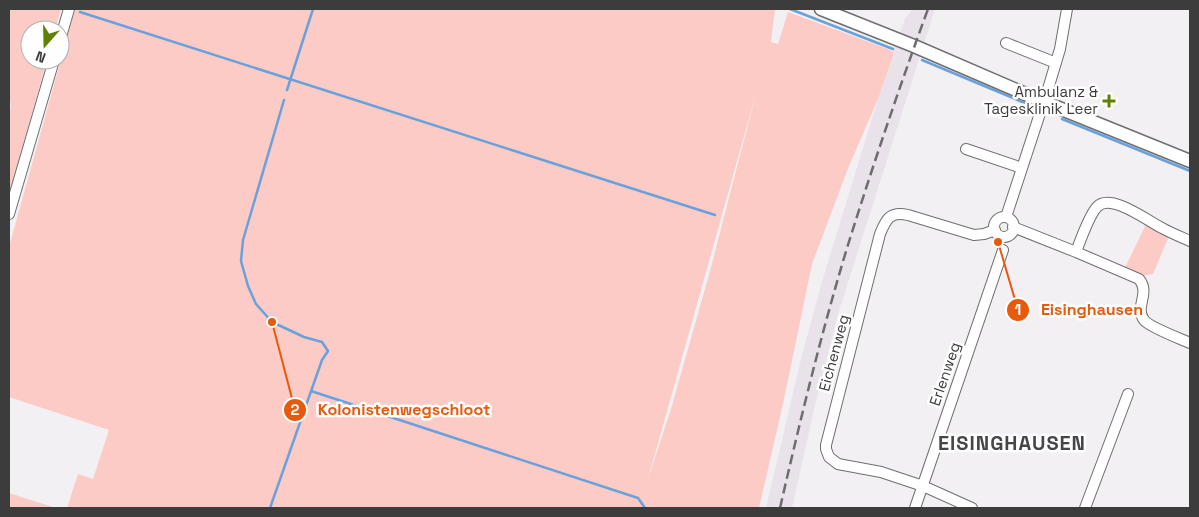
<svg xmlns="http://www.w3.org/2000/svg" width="1199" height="517" font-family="'Space Grotesk',sans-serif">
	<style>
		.built { fill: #e9e2eb }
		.green { fill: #fccbc5; fill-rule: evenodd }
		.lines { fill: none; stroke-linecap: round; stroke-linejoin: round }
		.stream { stroke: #69a1dd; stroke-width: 2.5 }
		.minor-casing { stroke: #6f6e70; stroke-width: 12 }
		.tertiary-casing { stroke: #6f6e70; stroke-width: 15 }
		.minor { stroke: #fff; stroke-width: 10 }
		.tertiary { stroke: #fff; stroke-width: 12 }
		.rail { stroke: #6e6c6e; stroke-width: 2.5; stroke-dasharray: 10 5; stroke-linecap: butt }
		.poi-dot { fill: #5e8200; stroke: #fffeff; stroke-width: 2 }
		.labels { text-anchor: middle; stroke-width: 5; stroke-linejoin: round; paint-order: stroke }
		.poi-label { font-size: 15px; fill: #3d3c3d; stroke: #fffeff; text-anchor: end }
		.street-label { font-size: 15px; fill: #3d3c3d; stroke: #fffeff }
		.district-label { font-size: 20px; font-weight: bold; letter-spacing: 1px; fill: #464547; stroke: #fffeff }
		.leader { fill: none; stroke: #e8590c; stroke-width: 2 }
		.callout-dot { fill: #e8590c; stroke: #fffeff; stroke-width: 2 }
		.mark-label { font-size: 15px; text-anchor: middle; font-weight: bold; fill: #fff }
		.callout-label { font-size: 16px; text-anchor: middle; font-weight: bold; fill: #e8590c; stroke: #fffeff; stroke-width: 5; stroke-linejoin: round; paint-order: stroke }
	</style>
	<rect width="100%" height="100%" fill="#f2f0f3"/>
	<path class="built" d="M 913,9 L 935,9 L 838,314 L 813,414 L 792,508 L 766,508 L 801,359 L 821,285 L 878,99 L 893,56 L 893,52 L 905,19 Z"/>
	<path class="green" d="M 9,9 L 61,9 L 55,30 L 30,30 L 30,60 L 47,60 L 9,195 L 9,116 L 11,107 L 9,93 Z
		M 75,9 L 775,9 L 771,42 L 778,44 L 788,12 L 888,49 L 893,52 L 893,56 L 878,99 L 849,166 L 812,264 L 783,404 L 759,508 L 67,508 L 78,474 L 93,479 L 109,430 L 9,397 L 9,247 ZM 757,90 L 709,275 L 671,409 L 648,479 Z
		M 1146,224 L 1158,231 L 1169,236 L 1153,274 L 1142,276 L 1125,268 Z
		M 9,493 L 56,508 L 9,508 Z"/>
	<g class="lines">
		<path class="stream" d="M 790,9 L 893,49
			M 80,12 L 715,215
			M 922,60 L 1027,104
			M 287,90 L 313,9
			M 1062,119 L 1190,171
			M 311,391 L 638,498 L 645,508
			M 270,508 L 322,360 L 328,351 L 322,342 L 304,337 L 272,322 L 256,304 L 248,286 L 241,261 L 243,240 L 284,100"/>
		<defs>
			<path id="minor" d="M 60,40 L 69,9
				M 1006,43 L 1056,63
				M 966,149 L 1022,168
				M 9,214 L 54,60
				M 1006,217 L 1048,89 L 1060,49 L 1067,9
				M994 227a10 10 0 1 1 20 0a10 10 0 1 1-20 0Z
				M 1013,227 L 1076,252 L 1139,279 C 1151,293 1134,307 1144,320 C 1149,327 1181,339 1190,343
				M 1076,252 C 1080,241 1090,214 1097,207 C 1110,192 1148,221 1162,228 C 1171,233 1181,237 1190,241
				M 915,508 L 1003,250
				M 972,508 L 923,486 L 881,472 L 838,464 L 829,457 L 826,449 L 826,445 L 880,234 C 886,219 890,211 908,215 L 974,235 L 984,234 L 995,230
				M 1085,508 L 1128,394"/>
			<path id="tertiary" d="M 821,9 L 914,46 L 1044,102 L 1190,161"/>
		</defs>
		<use href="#minor" class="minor-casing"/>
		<use href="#tertiary" class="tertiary-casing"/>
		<use href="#minor" class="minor"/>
		<use href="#tertiary" class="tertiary"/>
		<path class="rail" d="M 780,508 C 800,421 821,334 847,248 C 872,168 899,88 928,9"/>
	</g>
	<path class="poi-dot" d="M1106.5 93.5h5v5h5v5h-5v5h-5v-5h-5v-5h5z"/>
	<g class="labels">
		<g class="poi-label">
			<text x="1098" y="97">Ambulanz &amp;<tspan x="1098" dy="17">Tagesklinik Leer</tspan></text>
		</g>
		<g class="street-label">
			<text transform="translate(834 353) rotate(-75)" y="5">Eichenweg</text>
			<text transform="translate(945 374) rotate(-71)" y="5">Erlenweg</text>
		</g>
		<g class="district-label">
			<text x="1012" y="450">EISINGHAUSEN</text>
		</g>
	</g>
	<path class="leader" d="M998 242L1018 310M272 322L295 410"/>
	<g class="callout-dot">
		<circle cx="998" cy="242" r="5"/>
		<circle cx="272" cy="322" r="5"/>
		<circle cx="1018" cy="310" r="12"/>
		<circle cx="295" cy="410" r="12"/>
	</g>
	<g class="mark-label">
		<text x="1018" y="315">1</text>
		<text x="295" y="415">2</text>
	</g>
	<g class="callout-label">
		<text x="1092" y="315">Eisinghausen</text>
		<text x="404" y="415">Kolonistenwegschloot</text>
	</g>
	<rect width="1199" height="517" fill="none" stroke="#3d3c3d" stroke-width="20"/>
	<g transform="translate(45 45) rotate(200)"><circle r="24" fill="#fffeff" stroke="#b1b0b1"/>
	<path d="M0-4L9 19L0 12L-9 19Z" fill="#5e8200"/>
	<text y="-8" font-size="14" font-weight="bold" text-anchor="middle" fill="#3d3c3d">N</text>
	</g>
</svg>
